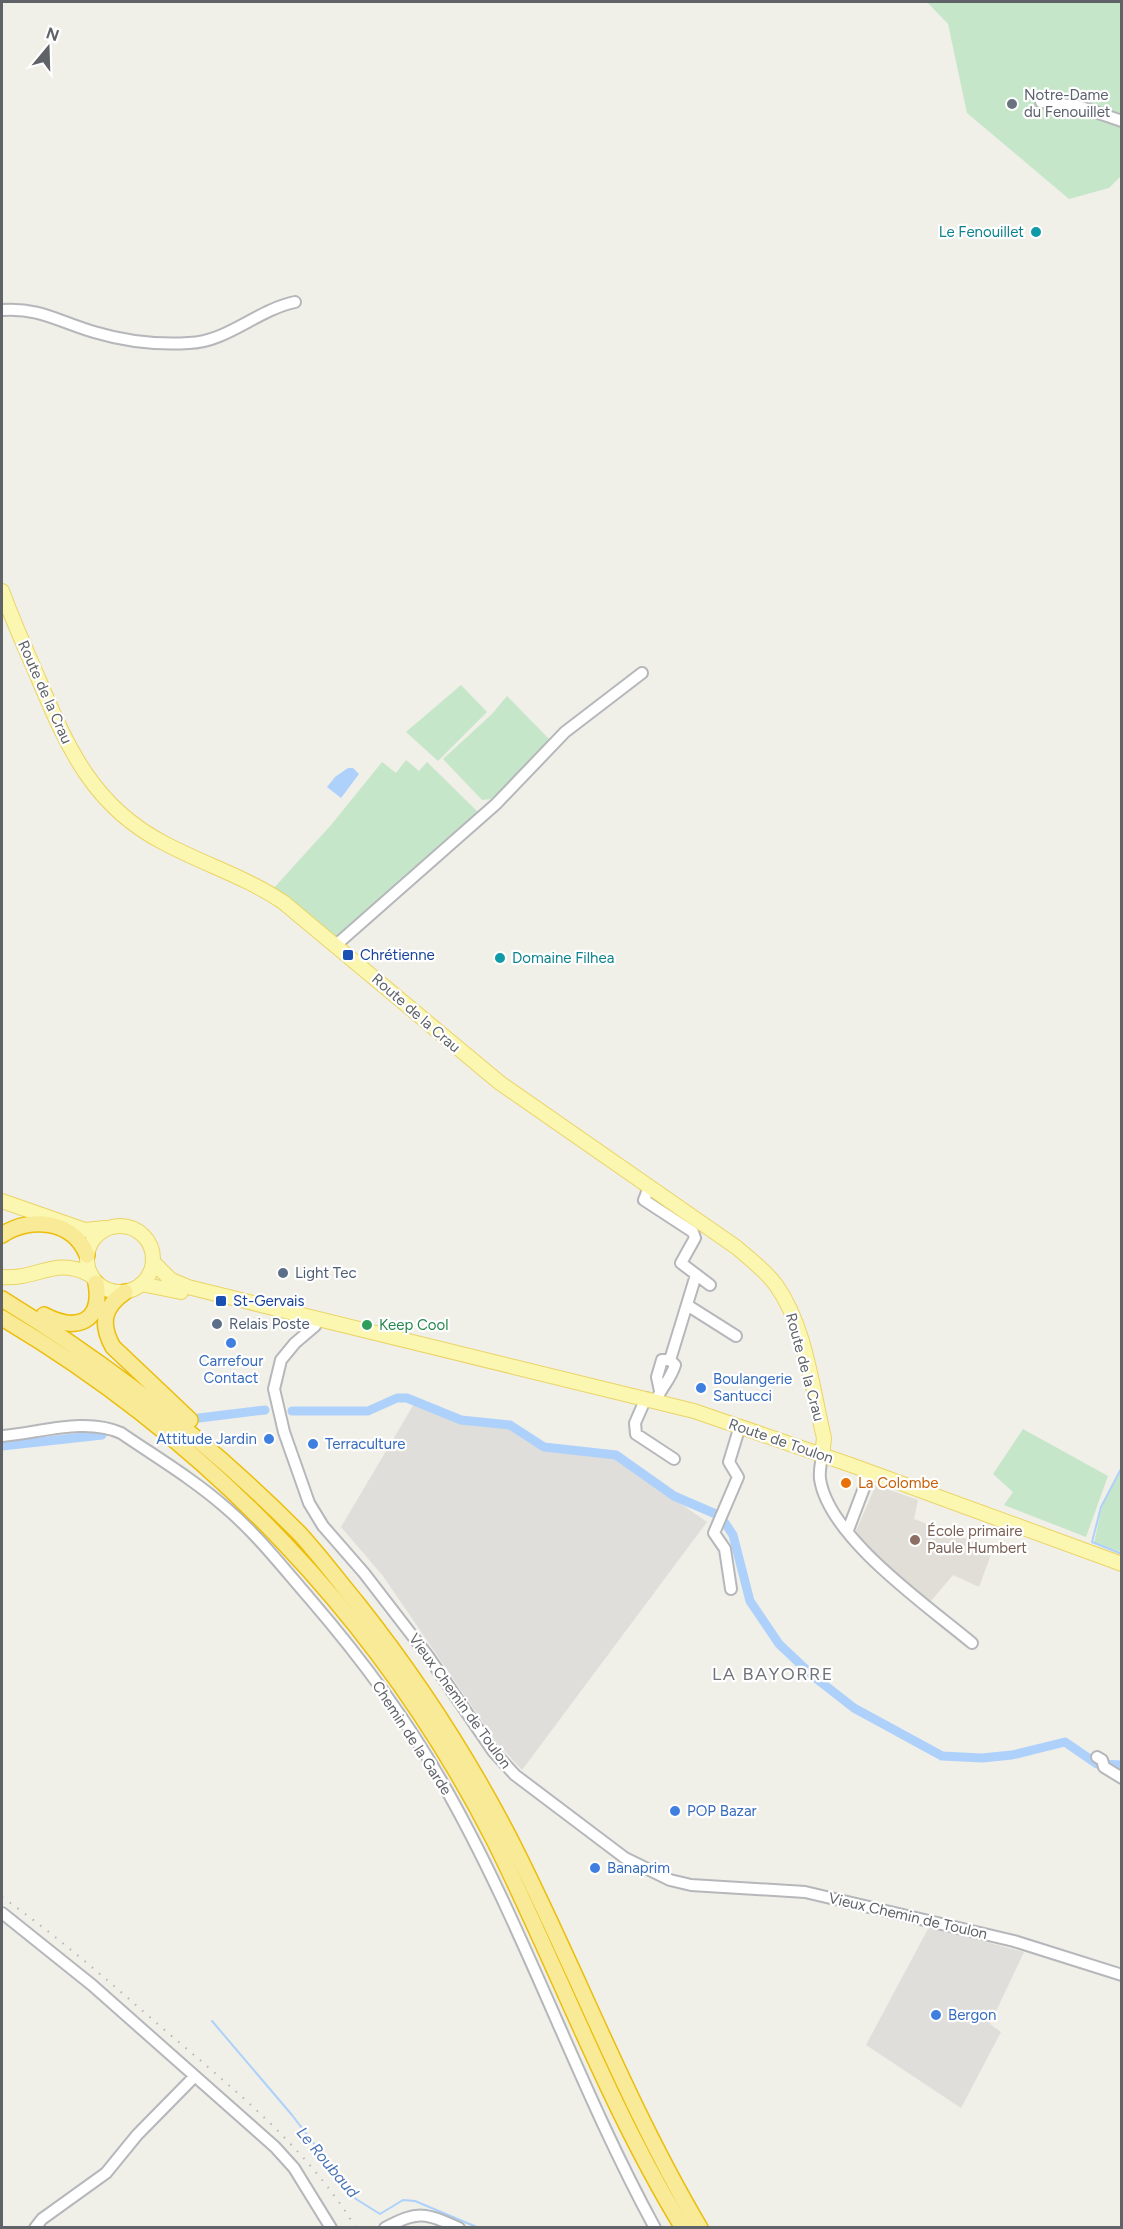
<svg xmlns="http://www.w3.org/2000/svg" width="1123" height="2229" font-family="Figtree,sans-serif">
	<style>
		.industrial { fill: #dfdeda }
		.education { fill: #e0ded6 }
		.green { fill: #c6e6c9 }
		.water { fill: #add1fb }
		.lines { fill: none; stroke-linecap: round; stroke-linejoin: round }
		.stream { stroke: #add1fb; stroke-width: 2 }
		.canal { stroke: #add1fb; stroke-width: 9 }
		.minor-casing { stroke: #b5b7bb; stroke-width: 14 }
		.major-casing { stroke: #ebd466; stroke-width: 16 }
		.highway-casing { stroke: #ecbe0b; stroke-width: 18 }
		.minor { stroke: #fff; stroke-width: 10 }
		.major { stroke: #fbf7b1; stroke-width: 14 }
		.highway { stroke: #f8ea97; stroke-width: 15 }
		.rail { stroke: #b5b6b7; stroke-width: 2; stroke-dasharray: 1.5 8; stroke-linecap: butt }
		.worship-dot { fill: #6b7280; stroke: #fff; stroke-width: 2 }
		.culture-dot { fill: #0f9aa8; stroke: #fff; stroke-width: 2 }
		.transit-dot { fill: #1a4fb4; stroke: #fff; stroke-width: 2 }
		.service-dot { fill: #5c6f8a; stroke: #fff; stroke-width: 2 }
		.leisure-dot { fill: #2e9e5b; stroke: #fff; stroke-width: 2 }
		.shop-dot { fill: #3f7fe0; stroke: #fff; stroke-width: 2 }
		.food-dot { fill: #e8710a; stroke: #fff; stroke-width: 2 }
		.education-dot { fill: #8d6e63; stroke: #fff; stroke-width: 2 }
		.labels { text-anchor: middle; stroke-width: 4.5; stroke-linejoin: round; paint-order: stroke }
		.worship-label { font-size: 15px; fill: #5b616d; stroke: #fff; text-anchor: start }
		.culture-label { font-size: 15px; fill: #0d838f; stroke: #fff; text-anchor: end }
		.street-label { font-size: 15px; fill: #5f6267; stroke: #fff }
		.transit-label { font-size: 15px; fill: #164399; stroke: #fff; text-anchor: start }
		.service-label { font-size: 15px; fill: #4e5e75; stroke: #fff; text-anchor: start }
		.leisure-label { font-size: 15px; fill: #27864d; stroke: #fff; text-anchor: start }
		.shop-label { font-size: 15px; fill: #366cbe; stroke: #fff; text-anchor: start }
		.food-label { font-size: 15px; fill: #c56008; stroke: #fff; text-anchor: start }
		.education-label { font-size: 15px; fill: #785e54; stroke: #fff; text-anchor: start }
		.water-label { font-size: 16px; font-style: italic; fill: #4c74b6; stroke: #fff }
		.quarter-label { font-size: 18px; letter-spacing: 1.5px; fill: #707379; stroke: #fff }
	</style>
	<rect width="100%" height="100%" fill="#f0efe8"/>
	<path class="industrial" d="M 414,1404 L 461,1422 L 511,1429 L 543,1450 L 614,1457 L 707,1522 L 522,1770 L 497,1743 L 383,1576 L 341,1527 Z
		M 929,1927 L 1024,1952 L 990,2024 L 1001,2032 L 961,2108 L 866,2045 Z"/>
	<path class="education" d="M 876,1485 L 918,1500 L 914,1519 L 993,1549 L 979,1587 L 953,1575 L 930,1602 L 877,1558 L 855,1533 Z"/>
	<path class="green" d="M 927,2 L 1121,2 L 1121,176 L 1109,188 L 1069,199 L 967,113 L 948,24 Z
		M 461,685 L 487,712 L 438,761 L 406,732 Z
		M 507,696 L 551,741 L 499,798 L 482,800 L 443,759 L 492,714 Z
		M 406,760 L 419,771 L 427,762 L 479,813 L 338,939 L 273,889 L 331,825 L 382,762 L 396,773 Z
		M 1023,1429 L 1108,1476 L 1086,1537 L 1004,1505 L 1013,1492 L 993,1474 Z
		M 1121,1471 L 1121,1552 L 1094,1543 L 1102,1506 Z"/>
	<path class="water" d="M 348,768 L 353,768 L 359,774 L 341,798 L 327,787 L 335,777 Z"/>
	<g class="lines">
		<path class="stream" d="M 1122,1467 L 1101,1507 L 1092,1542 L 1122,1554
			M 212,2021 L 292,2115 L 356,2199 L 380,2214 L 403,2200 L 415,2201 L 479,2228"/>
		<path class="canal" d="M 292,1411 L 368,1411 L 397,1398 L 407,1398 L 461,1420 L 510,1425 L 544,1447 L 616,1455 L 674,1496 L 718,1515
			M 199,1418 L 265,1410
			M 2,1446 L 102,1435
			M 725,1523 L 733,1535 L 750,1601 L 779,1644 L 813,1676 L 854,1708 L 942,1756 L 982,1758 L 1012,1755 L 1065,1742 L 1097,1764 L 1122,1765"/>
		<defs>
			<path id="minor" d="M 1041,102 L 1078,106 L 1122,121
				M 2,310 C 38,307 60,322 94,332 C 124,341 157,345 189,343 C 227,342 257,310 295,302
				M 336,945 L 496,804 L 565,732 L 642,673
				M 649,1187 L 644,1200 L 693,1232 L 695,1238 L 681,1263 L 710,1285
				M 687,1305 L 736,1336
				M 307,1316 L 315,1321 L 315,1326 L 295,1343 L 281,1360 L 274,1389 L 284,1432 L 309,1503 L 323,1526 L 364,1573 L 428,1656 L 493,1751 L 515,1775 L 625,1858 L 670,1880 L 691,1885 L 805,1892 L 1014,1941 L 1122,1975
				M 670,1360 L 696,1275
				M 660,1391 L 657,1377 L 662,1360 L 670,1360
				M 646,1398 L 635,1423 L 636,1434 L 674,1459
				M 656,1401 C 661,1387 670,1381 675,1365 L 670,1360
				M 2,1436 C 40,1433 85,1417 121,1433 C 156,1457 193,1479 225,1507 C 257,1534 283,1568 311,1600 C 360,1657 405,1717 442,1782 C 524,1925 576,2083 655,2228
				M 822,1456 C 821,1463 819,1471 820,1479 C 829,1538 928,1606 972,1643
				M 848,1530 L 870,1472
				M 731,1589 L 725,1549 L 714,1533 L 738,1477 L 729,1462 L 740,1426
				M 1097,1757 L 1102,1760 L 1104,1767 L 1122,1778
				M 2,1913 L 92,1985 L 275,2147 L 294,2168 L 331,2228
				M 35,2228 L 42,2219 L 106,2173 L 137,2135 L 194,2077
				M 385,2228 C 418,2210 426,2213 459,2228"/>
			<path id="major" d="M 2,591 C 13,621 26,650 39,680 C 68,749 94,807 164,843 C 203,864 246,877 283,902 L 500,1083 L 736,1247 C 750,1259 765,1270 776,1285 C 806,1327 812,1388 824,1438 L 822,1456
				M 2,1201 L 85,1230 L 105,1228
				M87 1259a33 33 0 1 1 66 0a33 33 0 1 1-66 0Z
				M 153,1262 L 171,1280 L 188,1287 L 694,1411 L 851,1465 L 1122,1564
				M 2,1277 C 37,1280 56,1256 90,1275
				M 141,1284 L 181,1292"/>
			<path id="highway" d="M 2,1235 C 30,1216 73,1220 87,1255
				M 125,1292 C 103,1307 100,1324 113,1347 L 190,1420
				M 2,1299 C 111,1366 210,1443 300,1534 C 320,1556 338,1580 357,1603 C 415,1676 466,1754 509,1837 C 575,1966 626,2103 700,2228
				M 44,1315 C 76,1332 103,1323 96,1283
				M 2,1318 C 211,1442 383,1622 494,1840 C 558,1968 608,2105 683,2228"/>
		</defs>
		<use href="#minor" class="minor-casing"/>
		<use href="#major" class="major-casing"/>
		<use href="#highway" class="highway-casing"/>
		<use href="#minor" class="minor"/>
		<use href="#major" class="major"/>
		<use href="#highway" class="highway"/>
		<path class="rail" d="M 2,1897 C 60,1938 113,1985 167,2032 C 237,2092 307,2148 356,2228"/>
	</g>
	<circle class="worship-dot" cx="1012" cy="104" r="6"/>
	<g class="culture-dot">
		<circle cx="1036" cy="232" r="6"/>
		<circle cx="500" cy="958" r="6"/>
	</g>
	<g class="transit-dot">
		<rect x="342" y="949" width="12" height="12" rx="3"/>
		<rect x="215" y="1295" width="12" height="12" rx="3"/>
	</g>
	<g class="service-dot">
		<circle cx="283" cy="1273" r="6"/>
		<circle cx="217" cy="1324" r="6"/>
	</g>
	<circle class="leisure-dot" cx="367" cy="1325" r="6"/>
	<g class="shop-dot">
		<circle cx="231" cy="1343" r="6"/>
		<circle cx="701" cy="1388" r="6"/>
		<circle cx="269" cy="1439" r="6"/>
		<circle cx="313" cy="1444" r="6"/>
		<circle cx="675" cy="1811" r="6"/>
		<circle cx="595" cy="1868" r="6"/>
		<circle cx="936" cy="2015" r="6"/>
	</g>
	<circle class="food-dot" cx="846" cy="1483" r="6"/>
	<circle class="education-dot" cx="915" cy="1540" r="6"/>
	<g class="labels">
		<g class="worship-label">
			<text x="1024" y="100">Notre-Dame<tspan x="1024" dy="17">du Fenouillet</tspan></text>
		</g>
		<g class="culture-label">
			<text x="1024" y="237">Le Fenouillet</text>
			<text x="512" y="963" text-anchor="start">Domaine Filhea</text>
		</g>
		<g class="street-label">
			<text transform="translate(45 692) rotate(66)" y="5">Route de la Crau</text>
			<text transform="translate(416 1013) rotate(41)" y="5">Route de la Crau</text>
			<text transform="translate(805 1367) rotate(75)" y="5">Route de la Crau</text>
			<text transform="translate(781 1441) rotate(19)" y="5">Route de Toulon</text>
			<text transform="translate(460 1701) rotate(54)" y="5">Vieux Chemin de Toulon</text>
			<text transform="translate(412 1738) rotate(57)" y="5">Chemin de la Garde</text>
			<text transform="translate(908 1916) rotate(13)" y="5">Vieux Chemin de Toulon</text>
		</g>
		<g class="transit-label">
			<text x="360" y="960">Chrétienne</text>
			<text x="233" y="1306">St-Gervais</text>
		</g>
		<g class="service-label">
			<text x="295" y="1278">Light Tec</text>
			<text x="229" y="1329">Relais Poste</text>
		</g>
		<g class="leisure-label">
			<text x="379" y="1330">Keep Cool</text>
		</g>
		<g class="shop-label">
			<text x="231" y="1366" text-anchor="middle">Carrefour<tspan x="231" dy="17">Contact</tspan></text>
			<text x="713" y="1384">Boulangerie<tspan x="713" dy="17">Santucci</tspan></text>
			<text x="257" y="1444" text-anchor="end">Attitude Jardin</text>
			<text x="325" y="1449">Terraculture</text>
			<text x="687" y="1816">POP Bazar</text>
			<text x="607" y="1873">Banaprim</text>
			<text x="948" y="2020">Bergon</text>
		</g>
		<g class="food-label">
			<text x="858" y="1488">La Colombe</text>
		</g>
		<g class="education-label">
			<text x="927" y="1536">École primaire<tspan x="927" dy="17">Paule Humbert</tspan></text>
		</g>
		<g class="water-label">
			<text transform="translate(328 2162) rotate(50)" y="6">Le Roubaud</text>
		</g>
		<g class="quarter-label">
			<text x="773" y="1680">LA BAYORRE</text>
		</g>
	</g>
	<rect width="1123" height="2229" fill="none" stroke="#5f6267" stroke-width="6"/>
	<g transform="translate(48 48) rotate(19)" stroke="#ffffff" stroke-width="4.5" paint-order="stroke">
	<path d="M0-4.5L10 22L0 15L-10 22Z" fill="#5f6267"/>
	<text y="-9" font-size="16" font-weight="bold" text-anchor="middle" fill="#5f6267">N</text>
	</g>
</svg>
